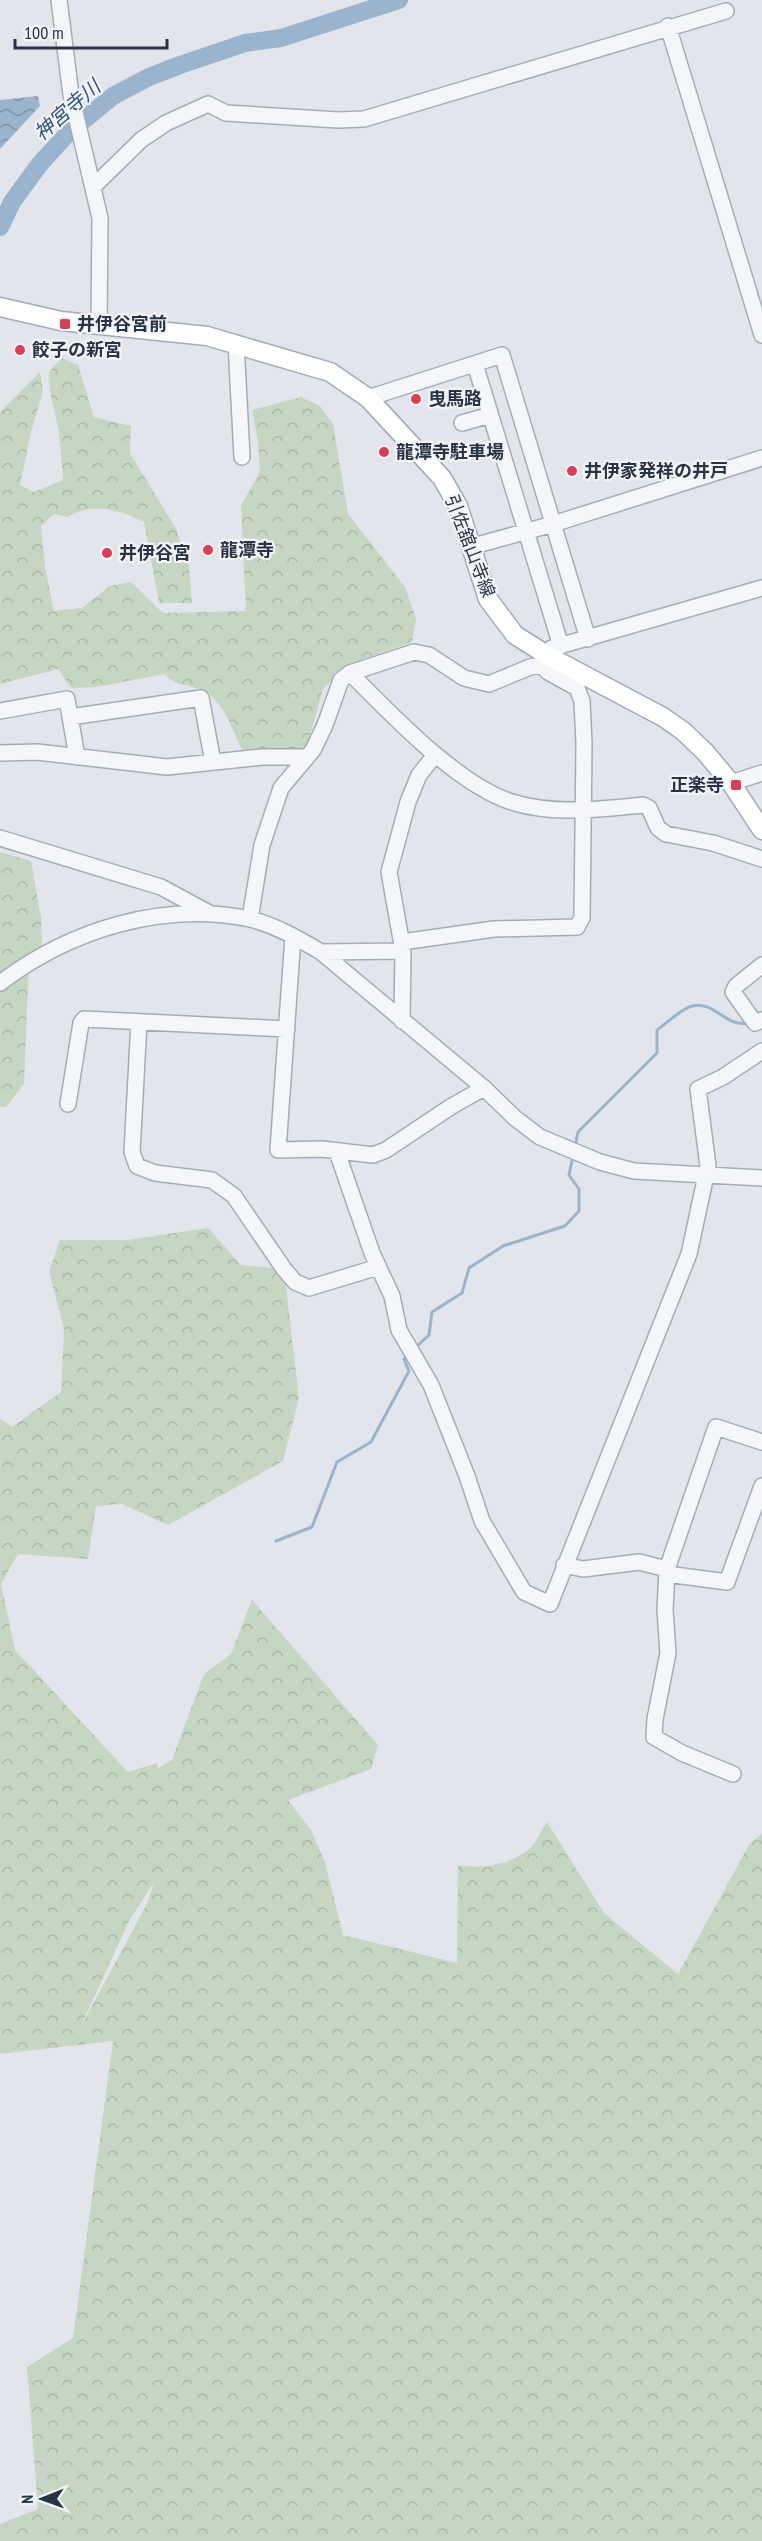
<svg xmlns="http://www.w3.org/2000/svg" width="762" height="2541" font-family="'PT Sans Narrow','Noto Sans JP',sans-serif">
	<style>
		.forest { fill: url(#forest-crowns); fill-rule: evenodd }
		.water { fill: url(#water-waves) }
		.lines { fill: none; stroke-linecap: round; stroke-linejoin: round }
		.stream { stroke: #9ab4ce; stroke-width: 3 }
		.river { stroke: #9ab4ce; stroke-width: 18 }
		.minor-casing { stroke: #a6acb6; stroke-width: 18 }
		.major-casing { stroke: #a0aab8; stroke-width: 21 }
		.minor { stroke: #f5f6f9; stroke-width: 15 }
		.major { stroke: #fff; stroke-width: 18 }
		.poi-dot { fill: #d93e57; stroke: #f2f4f8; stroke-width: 2 }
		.labels { text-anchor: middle; stroke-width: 4.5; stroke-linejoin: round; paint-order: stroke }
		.poi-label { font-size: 18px; font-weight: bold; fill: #283344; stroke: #f2f4f8; text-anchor: start }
		.street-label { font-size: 18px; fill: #283344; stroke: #f2f4f8 }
		.water-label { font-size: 20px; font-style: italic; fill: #2f527c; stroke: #f2f4f8 }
	</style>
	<defs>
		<pattern id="forest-crowns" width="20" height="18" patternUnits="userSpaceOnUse" patternTransform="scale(1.5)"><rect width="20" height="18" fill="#c7d6c2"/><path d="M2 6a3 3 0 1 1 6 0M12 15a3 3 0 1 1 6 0" fill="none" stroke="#abb8a8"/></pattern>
		<pattern id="water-waves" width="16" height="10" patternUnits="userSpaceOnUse" patternTransform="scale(1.5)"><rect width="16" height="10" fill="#9ab4ce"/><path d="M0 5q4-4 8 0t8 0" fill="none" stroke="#7e93a9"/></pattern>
	</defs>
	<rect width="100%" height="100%" fill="#e2e5eb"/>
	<path class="forest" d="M 62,358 L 78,365 L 94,417 L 131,426 L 130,453 L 176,529 L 189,567 L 192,603 L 159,603 L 144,522 C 117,509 94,502 67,517 L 54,514 L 41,526 L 45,567 L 54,611 L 82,608 L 110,586 L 131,582 L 163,613 L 246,611 L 241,506 L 260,471 L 258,442 L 252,410 L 301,397 L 320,406 L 333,424 L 348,514 L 405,587 L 416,619 L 412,642 L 349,664 L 323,689 L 305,753 L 243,752 C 233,732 224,700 202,690 C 186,683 179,688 164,674 L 97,687 L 71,688 L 58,669 L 0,684 L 0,412 L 40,372 L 43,391 L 31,432 L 20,485 L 34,492 L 63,480 L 59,432 L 50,391 L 49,372 Z
		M 0,852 L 31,861 L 41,918 L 42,948 L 29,960 L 24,1084 L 6,1107 L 0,1107 Z
		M 208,1228 L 241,1265 L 284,1269 L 299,1398 L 283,1461 L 168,1525 L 122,1504 L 96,1506 L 88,1559 L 18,1554 L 1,1584 L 15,1650 L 128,1772 L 157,1763 L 158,1768 L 172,1760 L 204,1674 L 231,1654 L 252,1600 L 378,1745 L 371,1769 L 288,1800 L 311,1830 L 325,1862 L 343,1935 L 457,1963 L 458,1865 C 479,1869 510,1865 528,1850 C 536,1843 541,1831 547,1822 L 604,1913 L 678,1974 L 750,1843 L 762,1834 L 762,2541 L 0,2541 L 0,2524 L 38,2509 L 27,2367 L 73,2338 L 113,2041 L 0,2054 L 0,1418 L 12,1427 L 61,1392 L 64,1329 L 49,1271 L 60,1240 L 127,1240 ZM 154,1882 L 148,1902 L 79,2030 L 129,1921 Z"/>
	<path class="water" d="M 38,96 L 40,106 L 0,149 L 0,100 Z"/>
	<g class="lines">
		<path class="stream" d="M 575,1147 L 578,1132 L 657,1053 L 657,1030 C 667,1023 681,1009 692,1006 C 714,1000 726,1028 748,1023
			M 415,1348 L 429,1335 L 432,1312 L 462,1293 L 469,1268 L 503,1246 L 565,1226 L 579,1211 L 579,1189 L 569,1175 L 573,1156
			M 276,1541 L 312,1527 L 337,1462 L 371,1442 L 409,1371 L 404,1359 L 409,1355"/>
		<path class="river" d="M 0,227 L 12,202 L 39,165 L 68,133 L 113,96 L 149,77 L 180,65 L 245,43 L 281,38 L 399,0"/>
		<defs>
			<path id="minor" d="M 59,0 L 71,95 L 100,218 L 99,324
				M 668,26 L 762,335
				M 93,187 L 141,140 L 166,123 L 208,104 L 226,113 L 338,120 L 364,119 L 726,11
				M 236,343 L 242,457
				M 475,364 L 561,646
				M 368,398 L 502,355 L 588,639
				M 462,423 L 490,415
				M 470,547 L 553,524 L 762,458
				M 552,648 L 762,588
				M 350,673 C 391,714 459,787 515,803 C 556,815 601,809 643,805 L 649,808 L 658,828 L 666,834 L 713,843 L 762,859
				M 0,711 L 67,699 L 77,757
				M 70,717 L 201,698 L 213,762
				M 0,753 L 37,752 L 167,767 L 262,757 L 307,757
				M 731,783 L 762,773
				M 0,838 L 161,887 L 211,914
				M 250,919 L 262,845 L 281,788 L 313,750 L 325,725 L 341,680 L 350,673 L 414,652 L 429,655 L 464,678 L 489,684 L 530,667 L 541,665 L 550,657
				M 293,936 L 278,1150 L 322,1149 L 373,1155 L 386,1150 L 452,1106 L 484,1088
				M 402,942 L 494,929 L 577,927 L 582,918 L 584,744 L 582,701 L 577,688 L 548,672 L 541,665
				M 321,952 L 403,951
				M 762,965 L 736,986 L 733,992 L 755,1023 L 762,1020
				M 0,983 C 70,930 162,901 250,919 C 275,925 299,939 321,952 L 484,1088 L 515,1118 L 540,1137 L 600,1162 L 634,1171 L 762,1178
				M 402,1021 L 403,951 L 389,872 L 408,802 L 419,775 L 435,755
				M 139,1022 L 132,1152 L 137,1166 L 155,1173 L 212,1180 L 234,1196 L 284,1269 L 295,1282 L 309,1288 L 378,1267
				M 68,1104 L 81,1023 L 84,1019 L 287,1029
				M 337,1152 L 372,1253 L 392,1296 L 399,1330 L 431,1385 L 467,1476 L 482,1521 L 524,1592 L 550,1604 L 689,1254 L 708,1166 L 698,1089 L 723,1077 L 762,1051
				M 564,1565 L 583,1569 L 639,1562 L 667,1569 L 665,1610 L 668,1653 L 655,1719 L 654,1737 L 682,1753 L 733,1774
				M 667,1569 L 716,1427 L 762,1442
				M 667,1574 L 727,1582 L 762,1486"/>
			<path id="major" d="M 0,307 L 61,321 L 207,336 L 330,372 L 368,398 L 442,478 L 458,506 L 488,599 L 515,635 L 550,657 L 663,717 L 683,731 L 705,752 L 731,783 L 762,830"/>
		</defs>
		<use href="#minor" class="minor-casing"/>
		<use href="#major" class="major-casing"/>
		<use href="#minor" class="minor"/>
		<use href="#major" class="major"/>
	</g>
	<g class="poi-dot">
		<rect x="59" y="318" width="12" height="12" rx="3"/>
		<circle cx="20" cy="350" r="6"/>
		<circle cx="416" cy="399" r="6"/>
		<circle cx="384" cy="452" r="6"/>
		<circle cx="572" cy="471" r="6"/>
		<circle cx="208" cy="550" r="6"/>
		<circle cx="107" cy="553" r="6"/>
		<rect x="730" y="779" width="12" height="12" rx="3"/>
	</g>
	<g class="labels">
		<g class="poi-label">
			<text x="77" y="330">井伊谷宮前</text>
			<text x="32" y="356">餃子の新宮</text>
			<text x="428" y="405">曳馬路</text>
			<text x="396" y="458">龍潭寺駐車場</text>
			<text x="584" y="477">井伊家発祥の井戸</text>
			<text x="220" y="556">龍潭寺</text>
			<text x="119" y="559">井伊谷宮</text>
			<text x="724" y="791" text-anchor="end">正楽寺</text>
		</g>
		<g class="street-label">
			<text transform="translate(470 546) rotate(69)" y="6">引佐舘山寺線</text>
		</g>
		<g class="water-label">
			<text transform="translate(67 110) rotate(-41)" y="7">神宮寺川</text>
		</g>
	</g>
	<g transform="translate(42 2499) rotate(269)" stroke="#f2f4f8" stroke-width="4.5" paint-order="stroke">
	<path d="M0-4.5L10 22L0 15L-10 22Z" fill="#283344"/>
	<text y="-9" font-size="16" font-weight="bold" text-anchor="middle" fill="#283344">N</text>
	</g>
	<path d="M15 39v9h152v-9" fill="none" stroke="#283344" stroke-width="3"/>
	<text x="24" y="39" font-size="18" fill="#283344" stroke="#f2f4f8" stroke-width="4.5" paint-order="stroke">100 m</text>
</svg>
